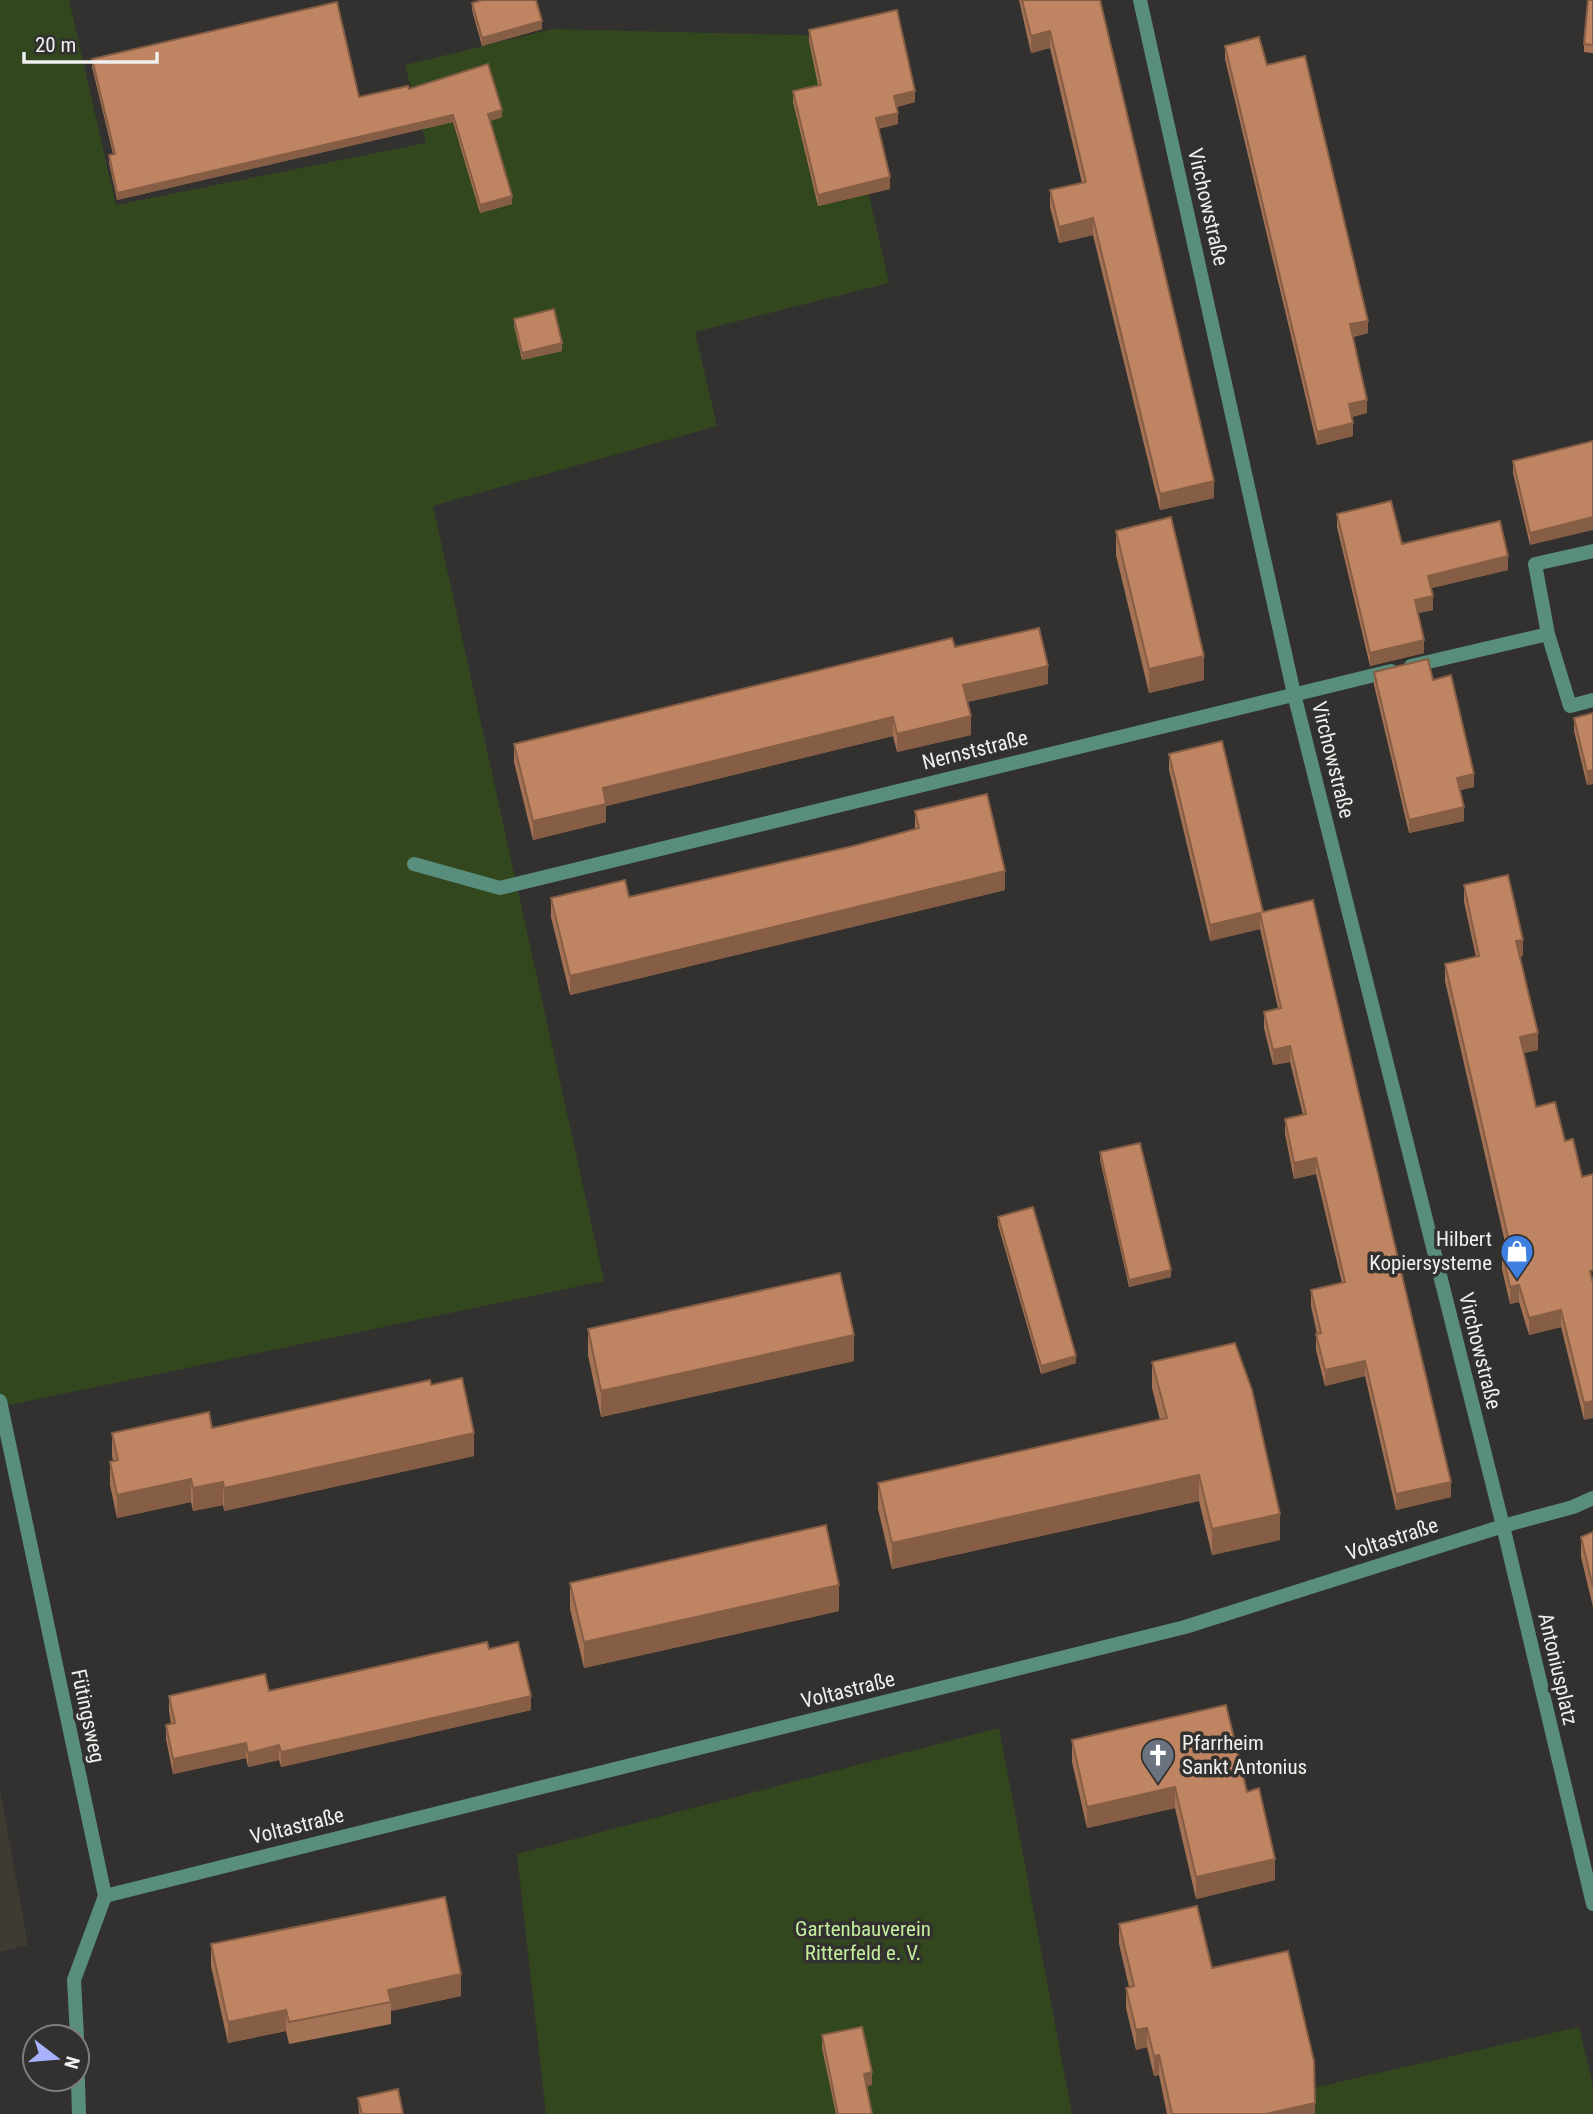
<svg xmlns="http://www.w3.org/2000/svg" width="1593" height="2114" font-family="'Roboto Condensed',sans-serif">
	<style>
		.built { fill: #3d3b32 }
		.green { fill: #33471f }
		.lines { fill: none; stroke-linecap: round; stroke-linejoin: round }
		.minor { stroke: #588e7b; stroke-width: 14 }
		.wall { fill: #a47254 }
		.shaded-wall { fill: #865d45 }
		.building { fill: #bf8562; stroke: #865d45; stroke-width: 2 }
		.labels { text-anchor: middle; stroke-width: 7; stroke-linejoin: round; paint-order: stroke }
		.street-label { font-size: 21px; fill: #f0f0ee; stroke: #32312f }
		.poi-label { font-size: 21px; fill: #f0f0ee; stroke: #32312f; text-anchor: end }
		.park-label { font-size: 21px; fill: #c2ed9c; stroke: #32312f }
	</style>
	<rect width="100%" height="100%" fill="#32312f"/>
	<path class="built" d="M 0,1789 L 28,1945 L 0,1952 Z"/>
	<path class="green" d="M 0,0 L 69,0 L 116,205 L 426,143 L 405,65 L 553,29 L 833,36 L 889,283 L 695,332 L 717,426 L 433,506 L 604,1281 L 0,1407 Z
		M 999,1728 L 1072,2114 L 546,2114 L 517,1854 Z
		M 1579,2027 L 1593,2086 L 1593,2114 L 1199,2114 Z"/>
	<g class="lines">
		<path class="minor" d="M 1140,0 L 1294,694 L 1503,1526 L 1593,1904
			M 1593,551 L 1535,564 L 1548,634 L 1570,706 L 1593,700
			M 1411,666 L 1548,634
			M 414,864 L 500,888 L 1391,671
			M 0,1401 L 105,1896 L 74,1980 L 77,2037
			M 105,1896 L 1185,1627 L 1503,1526 L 1573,1507 L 1593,1498
			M 77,2049 L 79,2114"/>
	</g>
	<path class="wall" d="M 1019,0 L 1100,0 L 1214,498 L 1160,510 L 1093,235 L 1059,243 L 1050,207 L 1050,190 L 1082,183 L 1050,48 L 1031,53 Z
		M 1593,0 L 1593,53 L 1584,52 L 1584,44 Z
		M 472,3 L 542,29 L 482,46 L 472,10 Z
		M 809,30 L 915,102 L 896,107 L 898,124 L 878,129 L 890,189 L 818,206 L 793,102 L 793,91 L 818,85 L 809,41 Z
		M 1225,46 L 1267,65 L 1368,333 L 1353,337 L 1367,413 L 1352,417 L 1353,436 L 1317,445 L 1225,59 Z
		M 92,59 L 359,97 L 409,89 L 502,117 L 490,121 L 512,204 L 480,213 L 453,122 L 117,200 L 109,163 L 109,155 L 113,154 L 92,67 Z
		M 514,319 L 562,351 L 522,360 L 514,326 Z
		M 1593,441 L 1530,545 L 1513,473 L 1513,461 Z
		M 1337,514 L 1402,544 L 1508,570 L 1431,588 L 1433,610 L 1418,613 L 1424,653 L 1370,666 L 1337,527 Z
		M 1116,531 L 1204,680 L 1149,693 L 1116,555 Z
		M 1374,672 L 1433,680 L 1474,787 L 1460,790 L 1464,821 L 1409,833 L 1374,685 Z
		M 1048,684 L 967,702 L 971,735 L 897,752 L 893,736 L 606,806 L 606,822 L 533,840 L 514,762 L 514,744 Z
		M 1593,713 L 1593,784 L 1587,785 L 1574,731 L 1574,718 Z
		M 1169,754 L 1263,912 L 1451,1497 L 1396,1510 L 1365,1376 L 1325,1386 L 1316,1350 L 1316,1334 L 1317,1334 L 1311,1306 L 1311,1290 L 1342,1283 L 1316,1174 L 1294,1179 L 1285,1134 L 1285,1119 L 1303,1115 L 1290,1062 L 1273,1065 L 1264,1028 L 1264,1012 L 1278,1008 L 1260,929 L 1210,941 L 1169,770 Z
		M 915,811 L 1005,890 L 570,995 L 551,917 L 551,898 L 629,897 L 853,846 L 915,829 Z
		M 1464,885 L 1523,956 L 1520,957 L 1538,1050 L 1523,1053 L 1536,1107 L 1565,1141 L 1582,1177 L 1593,1174 L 1584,1420 L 1561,1327 L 1529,1335 L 1519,1302 L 1510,1304 L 1502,1269 L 1502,1252 L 1507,1251 L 1445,981 L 1445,964 L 1476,957 L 1464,902 Z
		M 1100,1152 L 1171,1277 L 1129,1287 L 1100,1160 Z
		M 998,1217 L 1076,1363 L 1041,1374 L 998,1225 Z
		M 588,1329 L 854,1361 L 601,1417 L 588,1355 Z
		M 1152,1362 L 1280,1540 L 1212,1555 L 1199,1501 L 892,1569 L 878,1509 L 878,1483 L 1160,1420 L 1152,1388 Z
		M 431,1385 L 474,1456 L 224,1511 L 223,1505 L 193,1511 L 191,1502 L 117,1518 L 110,1485 L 110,1462 L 113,1461 L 112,1456 L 112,1433 L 212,1428 Z
		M 1593,1532 L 1593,1607 L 1581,1557 L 1581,1537 Z
		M 570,1583 L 839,1611 L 584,1668 L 570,1609 Z
		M 489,1649 L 531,1710 L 281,1767 L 279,1760 L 248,1767 L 246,1758 L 173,1774 L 166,1739 L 166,1725 L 171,1724 L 169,1711 L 169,1696 L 269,1691 Z
		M 1072,1740 L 1247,1792 L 1275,1880 L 1196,1899 L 1175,1808 L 1087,1828 L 1072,1762 Z
		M 1119,1924 L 1212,1968 L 1315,2114 L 1167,2114 L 1159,2075 L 1154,2076 L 1147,2047 L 1136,2050 L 1126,2008 L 1126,1988 L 1129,1987 L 1119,1944 Z
		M 211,1944 L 461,1996 L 391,2011 L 391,2024 L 289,2044 L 286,2031 L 228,2043 L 211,1966 Z
		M 822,2035 L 872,2085 L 866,2086 L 872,2114 L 836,2114 L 822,2048 Z
		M 358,2098 L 403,2114 L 359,2114 Z"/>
	<path class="shaded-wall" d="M 542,21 L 542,29 L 482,46 L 482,38 Z
		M 1050,31 L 1050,48 L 1031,53 L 1031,36 Z
		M 915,91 L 915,102 L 894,108 L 894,96 Z
		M 502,110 L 502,117 L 488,122 L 488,114 Z
		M 898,113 L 898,124 L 876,129 L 876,118 Z
		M 453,115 L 453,122 L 117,200 L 117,193 Z
		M 890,177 L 890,189 L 818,206 L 818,195 Z
		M 512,196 L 512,204 L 480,213 L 480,205 Z
		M 1093,218 L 1093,235 L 1059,243 L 1059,227 Z
		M 1368,321 L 1368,333 L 1350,337 L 1350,324 Z
		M 562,343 L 562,351 L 522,360 L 522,353 Z
		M 1367,400 L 1367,413 L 1349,417 L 1349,404 Z
		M 1353,423 L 1353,436 L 1317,445 L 1317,432 Z
		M 1214,481 L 1214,498 L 1160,510 L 1160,494 Z
		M 1593,517 L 1593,530 L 1530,545 L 1530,533 Z
		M 1508,556 L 1508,570 L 1428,589 L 1428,576 Z
		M 1433,596 L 1433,610 L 1415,614 L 1415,600 Z
		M 1424,640 L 1424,653 L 1370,666 L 1370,653 Z
		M 1204,656 L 1204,680 L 1149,693 L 1149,669 Z
		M 1048,666 L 1048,684 L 963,703 L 963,685 Z
		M 971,716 L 971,735 L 897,752 L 897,734 Z
		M 893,717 L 893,736 L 606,806 L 606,822 L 533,840 L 533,821 L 603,788 Z
		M 1593,770 L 1593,784 L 1587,785 L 1587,772 Z
		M 1474,774 L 1474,787 L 1457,791 L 1457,778 Z
		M 1464,807 L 1464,821 L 1409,833 L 1409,820 Z
		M 1005,871 L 1005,890 L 570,995 L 570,976 Z
		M 1260,913 L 1260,929 L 1210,941 L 1210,925 Z
		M 1523,940 L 1523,956 L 1516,958 L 1516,941 Z
		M 1538,1033 L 1538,1050 L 1520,1054 L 1520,1037 Z
		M 1290,1046 L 1290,1062 L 1273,1065 L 1273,1050 Z
		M 1316,1158 L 1316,1174 L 1294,1179 L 1294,1163 Z
		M 1171,1270 L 1171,1277 L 1129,1287 L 1129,1280 Z
		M 1519,1285 L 1519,1302 L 1510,1304 L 1510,1287 Z
		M 1561,1310 L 1561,1327 L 1529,1335 L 1529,1318 Z
		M 854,1335 L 854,1361 L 601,1417 L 601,1391 Z
		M 1076,1356 L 1076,1363 L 1041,1374 L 1041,1366 Z
		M 1365,1361 L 1365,1376 L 1325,1386 L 1325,1370 Z
		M 1593,1401 L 1593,1418 L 1584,1420 L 1584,1403 Z
		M 474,1433 L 474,1456 L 224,1511 L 224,1488 Z
		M 1199,1475 L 1199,1501 L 892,1569 L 892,1543 Z
		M 191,1479 L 191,1502 L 117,1518 L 117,1495 Z
		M 223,1482 L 223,1505 L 193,1511 L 193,1488 Z
		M 1451,1482 L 1451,1497 L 1396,1510 L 1396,1494 Z
		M 1280,1514 L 1280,1540 L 1212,1555 L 1212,1529 Z
		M 839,1585 L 839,1611 L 584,1668 L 584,1642 Z
		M 531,1696 L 531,1710 L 281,1767 L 281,1752 Z
		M 246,1743 L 246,1758 L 173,1774 L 173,1759 Z
		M 279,1745 L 279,1760 L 248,1767 L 248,1753 Z
		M 1175,1787 L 1175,1808 L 1087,1828 L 1087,1807 Z
		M 1275,1859 L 1275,1880 L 1196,1899 L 1196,1877 Z
		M 461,1974 L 461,1996 L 391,2011 L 391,2002 L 388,1990 Z
		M 286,2010 L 286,2031 L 228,2043 L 228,2022 Z
		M 1147,2028 L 1147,2047 L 1136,2050 L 1136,2030 Z
		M 1159,2055 L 1159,2075 L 1154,2076 L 1154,2056 Z
		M 872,2072 L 872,2085 L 864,2087 L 864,2074 Z
		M 1315,2103 L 1315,2114 L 1265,2114 Z"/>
	<path class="building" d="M 482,0 L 536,0 L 542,21 L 482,38 L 472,3 Z
		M 1022,0 L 1100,0 L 1214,481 L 1160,494 L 1093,218 L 1059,227 L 1050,190 L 1086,182 L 1050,31 L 1031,36 Z
		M 1588,0 L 1593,0 L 1593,45 L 1584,44 Z
		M 337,2 L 359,97 L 408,86 L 409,89 L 488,64 L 502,110 L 488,114 L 512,196 L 480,205 L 453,115 L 117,193 L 109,155 L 115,154 L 92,59 Z
		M 897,10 L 915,91 L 894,96 L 898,113 L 876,118 L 890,177 L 818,195 L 793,91 L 821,85 L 809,30 Z
		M 1259,37 L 1267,65 L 1305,56 L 1368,321 L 1350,324 L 1367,400 L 1349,404 L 1353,423 L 1317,432 L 1225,46 Z
		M 554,309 L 562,343 L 522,353 L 514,319 Z
		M 1593,441 L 1593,517 L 1530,533 L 1513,461 Z
		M 1391,501 L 1402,544 L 1500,521 L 1508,556 L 1428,576 L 1433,596 L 1415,600 L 1424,640 L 1370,653 L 1337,514 Z
		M 1171,517 L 1204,656 L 1149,669 L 1116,531 Z
		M 1039,628 L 1048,666 L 963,685 L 971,716 L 897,734 L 893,717 L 603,788 L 606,804 L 533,821 L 514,744 L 952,638 L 955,647 Z
		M 1428,659 L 1433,680 L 1451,675 L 1474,774 L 1457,778 L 1464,807 L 1409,820 L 1374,672 Z
		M 1593,713 L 1593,770 L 1587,772 L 1574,718 Z
		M 1222,741 L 1263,912 L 1313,900 L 1451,1482 L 1396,1494 L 1365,1361 L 1325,1370 L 1316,1334 L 1321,1333 L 1311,1290 L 1345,1282 L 1316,1158 L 1294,1163 L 1285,1119 L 1306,1114 L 1290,1046 L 1273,1050 L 1264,1012 L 1281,1008 L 1260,913 L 1210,925 L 1169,754 Z
		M 987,794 L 1005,871 L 570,976 L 551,898 L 625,880 L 629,897 L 853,846 L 919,828 L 915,811 Z
		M 1508,875 L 1523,940 L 1516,941 L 1538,1033 L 1520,1037 L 1536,1107 L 1555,1102 L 1565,1141 L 1573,1139 L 1582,1177 L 1593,1174 L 1593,1270 L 1590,1271 L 1593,1283 L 1593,1401 L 1584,1403 L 1561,1310 L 1529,1318 L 1519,1285 L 1510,1287 L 1502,1252 L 1511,1250 L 1445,964 L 1479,956 L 1464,885 Z
		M 1140,1143 L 1171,1270 L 1129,1280 L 1100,1152 Z
		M 1033,1207 L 1076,1356 L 1041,1366 L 998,1217 Z
		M 840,1273 L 854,1335 L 601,1391 L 588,1329 Z
		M 1235,1343 L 1252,1390 L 1280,1514 L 1212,1529 L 1199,1475 L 892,1543 L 878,1483 L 1167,1418 L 1152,1362 Z
		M 462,1378 L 474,1433 L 224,1488 L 223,1482 L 193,1488 L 191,1479 L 117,1495 L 110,1462 L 118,1460 L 112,1433 L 209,1412 L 212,1428 L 430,1380 L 431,1385 Z
		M 826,1525 L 839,1585 L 584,1642 L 570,1583 Z
		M 1593,1532 L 1593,1587 L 1581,1537 Z
		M 487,1642 L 489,1649 L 518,1642 L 531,1696 L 281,1752 L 279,1745 L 248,1753 L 246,1743 L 173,1759 L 166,1725 L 175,1723 L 169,1696 L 265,1674 L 269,1691 Z
		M 1226,1705 L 1247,1792 L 1259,1788 L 1275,1859 L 1196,1877 L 1175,1787 L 1087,1807 L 1072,1740 Z
		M 445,1897 L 461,1974 L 388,1990 L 391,2002 L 289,2022 L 286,2010 L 228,2022 L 211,1944 Z
		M 1197,1906 L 1212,1968 L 1288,1951 L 1314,2061 L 1315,2103 L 1265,2114 L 1172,2114 L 1159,2055 L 1154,2056 L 1147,2028 L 1136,2030 L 1126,1988 L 1134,1986 L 1119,1924 Z
		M 862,2027 L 872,2072 L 864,2074 L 872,2114 L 838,2114 L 822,2035 Z
		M 398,2089 L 403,2114 L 362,2114 L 358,2098 Z"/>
	<defs>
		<symbol id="shop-pin" viewBox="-11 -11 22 30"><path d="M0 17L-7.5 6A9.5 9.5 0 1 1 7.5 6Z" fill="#3f7fe0" stroke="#32312f"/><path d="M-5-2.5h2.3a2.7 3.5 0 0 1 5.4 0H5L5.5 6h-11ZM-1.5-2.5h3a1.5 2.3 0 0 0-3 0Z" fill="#fff"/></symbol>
		<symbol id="church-pin" viewBox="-11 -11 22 30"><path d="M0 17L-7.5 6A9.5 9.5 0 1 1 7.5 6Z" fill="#6b7280" stroke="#32312f"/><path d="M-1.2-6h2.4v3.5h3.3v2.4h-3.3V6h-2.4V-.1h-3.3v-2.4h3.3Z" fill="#fff"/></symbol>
	</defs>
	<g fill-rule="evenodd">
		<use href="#shop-pin" x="1498" y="1232" width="38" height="52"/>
		<use href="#church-pin" x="1139" y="1736" width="38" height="52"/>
	</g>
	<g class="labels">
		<g class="street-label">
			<text transform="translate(1208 207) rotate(77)" y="7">Virchowstraße</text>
			<text transform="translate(975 750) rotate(-14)" y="7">Nernststraße</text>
			<text transform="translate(1333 760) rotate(76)" y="7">Virchowstraße</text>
			<text transform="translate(1480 1351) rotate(76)" y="7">Virchowstraße</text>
			<text transform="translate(1392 1539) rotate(-18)" y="7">Voltastraße</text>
			<text transform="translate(1558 1669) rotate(77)" y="7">Antoniusplatz</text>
			<text transform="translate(848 1690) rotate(-14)" y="7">Voltastraße</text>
			<text transform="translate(88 1716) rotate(78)" y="7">Fütingsweg</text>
			<text transform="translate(297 1826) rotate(-14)" y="7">Voltastraße</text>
		</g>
		<g class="poi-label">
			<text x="1492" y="1246">Hilbert<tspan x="1492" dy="24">Kopiersysteme</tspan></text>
			<text x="1182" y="1750" text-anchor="start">Pfarrheim<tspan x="1182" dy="24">Sankt Antonius</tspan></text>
		</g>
		<g class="park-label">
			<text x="863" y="1936">Gartenbauverein<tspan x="863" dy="24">Ritterfeld e. V.</tspan></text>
		</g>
	</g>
	<g transform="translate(56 2058) rotate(106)"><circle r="33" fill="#32312f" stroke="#7e7d7b" stroke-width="2"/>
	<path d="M0-5L12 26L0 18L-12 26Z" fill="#a7b1fc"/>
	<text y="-10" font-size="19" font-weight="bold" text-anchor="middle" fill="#f0f0ee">N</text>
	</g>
	<path d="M24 52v10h133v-10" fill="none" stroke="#f0f0ee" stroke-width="3.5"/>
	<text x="35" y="52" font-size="21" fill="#f0f0ee" stroke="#32312f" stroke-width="5" paint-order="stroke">20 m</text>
</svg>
